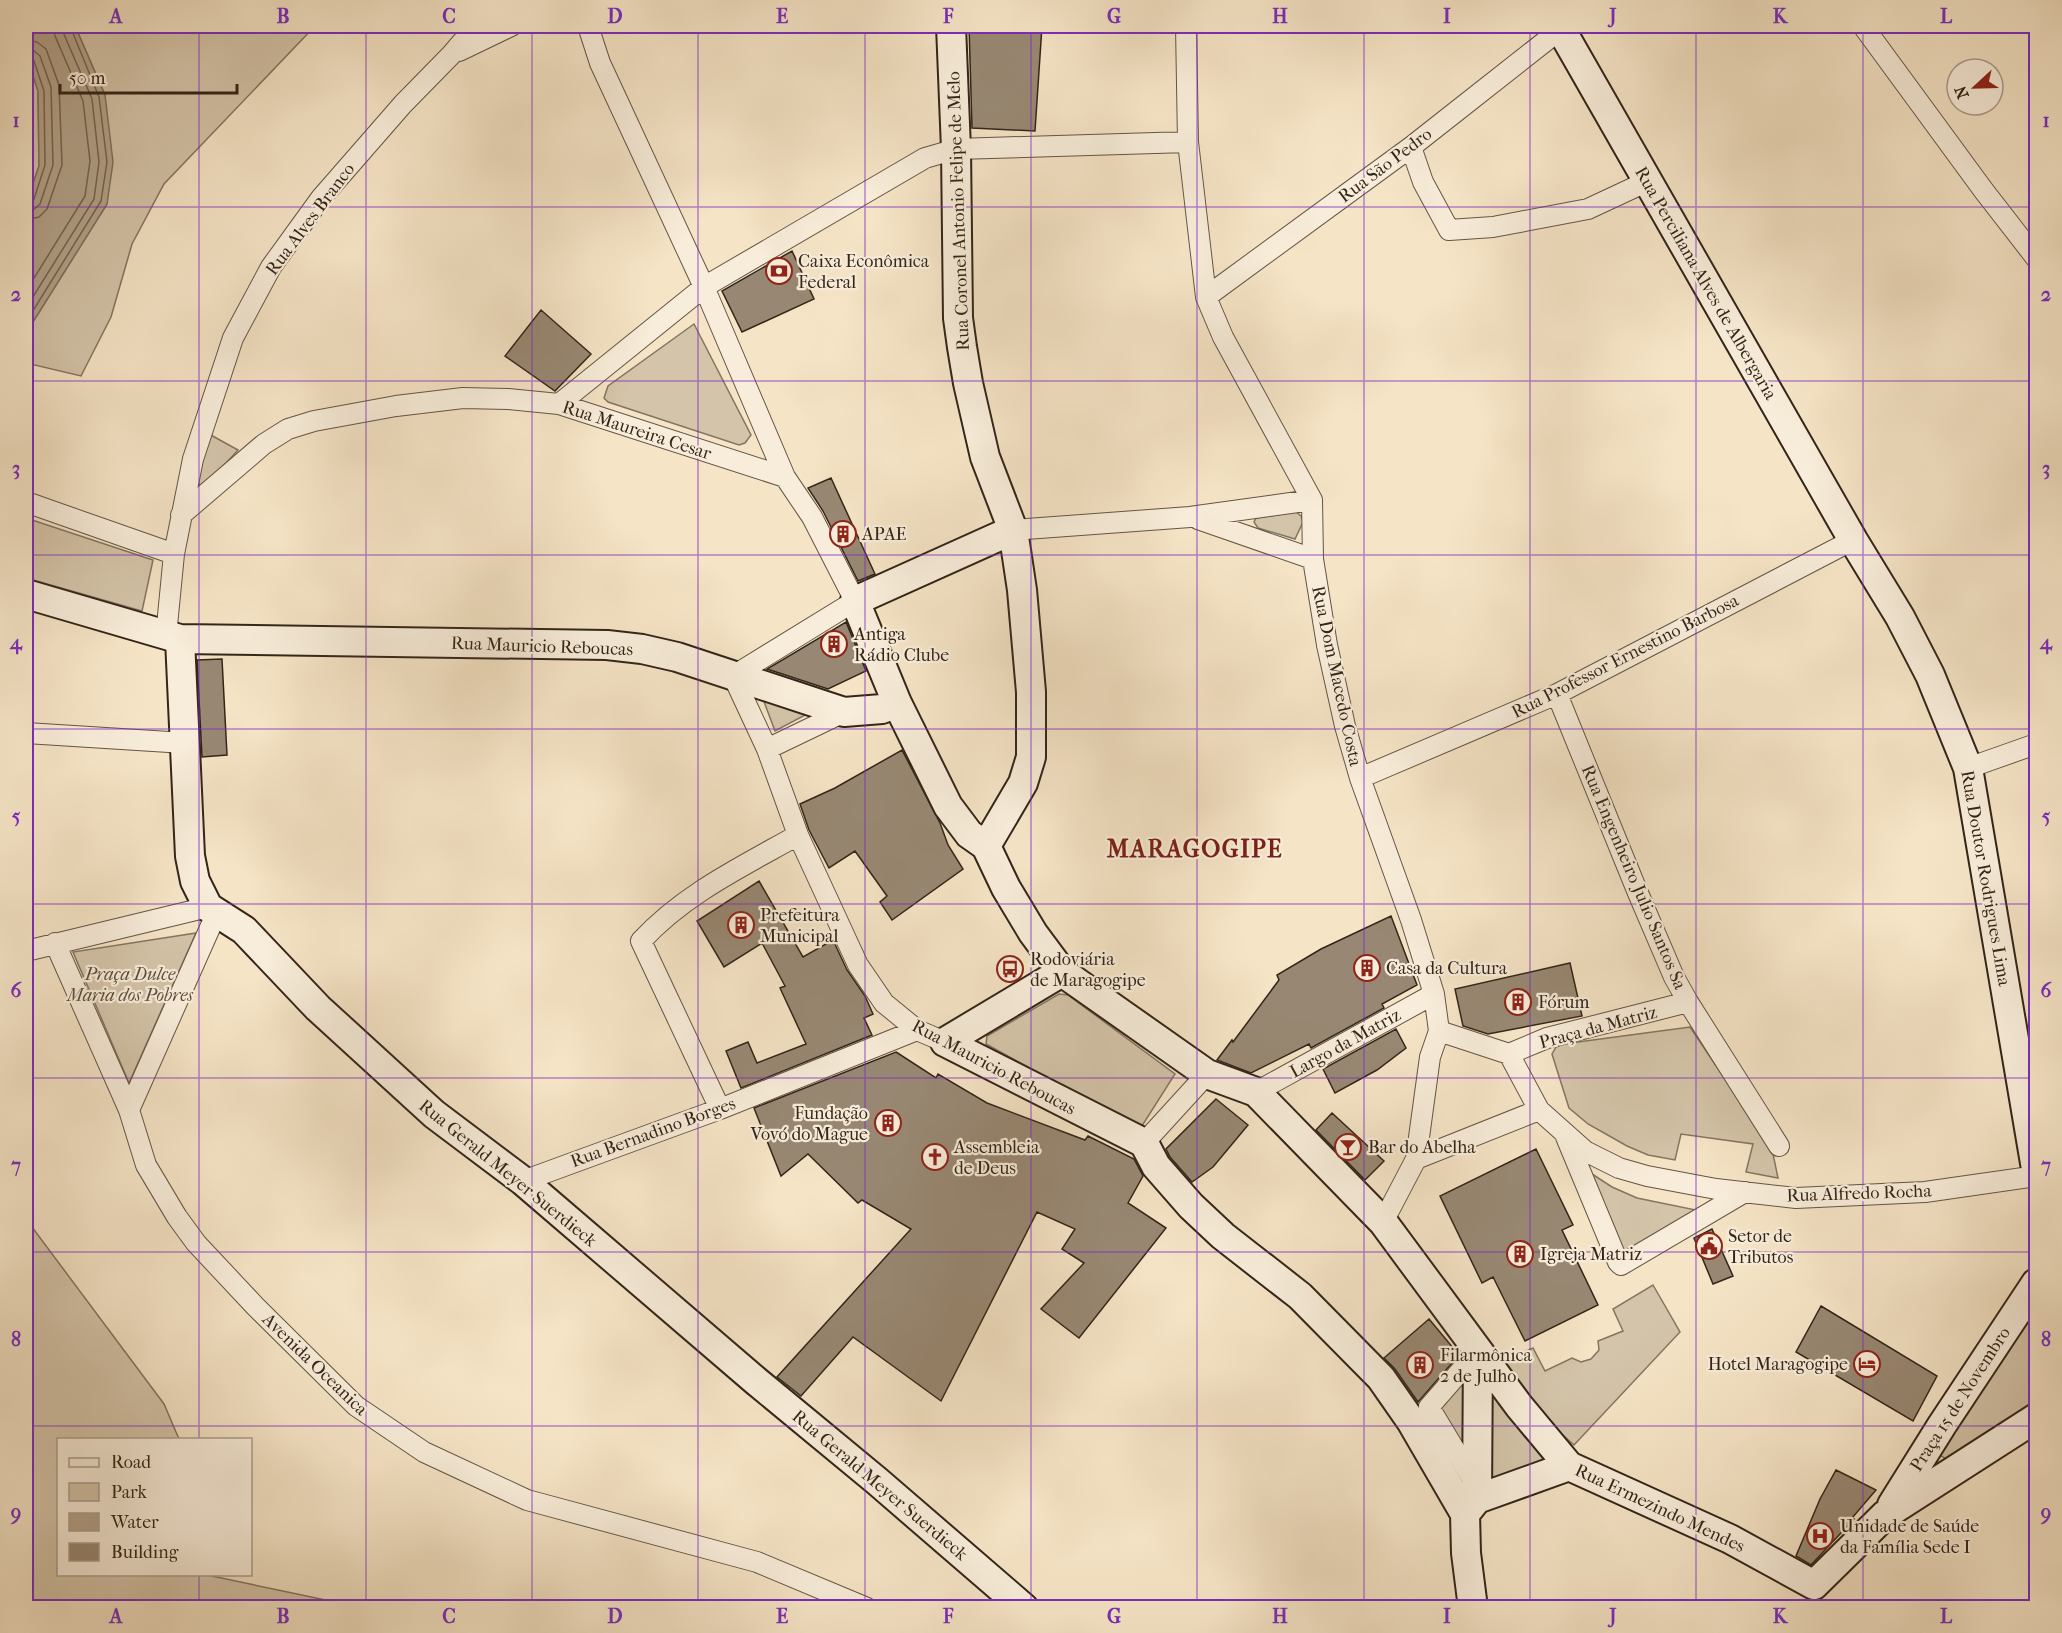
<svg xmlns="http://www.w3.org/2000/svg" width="2062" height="1633" font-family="'IM FELL French Canon',serif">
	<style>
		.green { fill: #d4c4a9; stroke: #847461; stroke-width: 1.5 }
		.water { fill: #b3a38b; stroke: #80715d; stroke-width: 1.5 }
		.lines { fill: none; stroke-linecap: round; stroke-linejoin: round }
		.shore { stroke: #736452; stroke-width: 1.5 }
		.building { fill: #988873; stroke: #332519; stroke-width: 1.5 }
		.street-casing { stroke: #645544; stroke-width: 22 }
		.secondary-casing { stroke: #332519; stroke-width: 32 }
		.street { stroke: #f8edda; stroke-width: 20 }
		.secondary { stroke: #f8edda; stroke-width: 28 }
		.grid { fill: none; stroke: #7b2cbf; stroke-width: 1.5; stroke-opacity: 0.55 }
		.labels { text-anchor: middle; stroke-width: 4.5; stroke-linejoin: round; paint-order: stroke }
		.street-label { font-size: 18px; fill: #332519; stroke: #f8edda }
		.poi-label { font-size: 18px; fill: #332519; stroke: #f8edda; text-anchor: start }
		.park-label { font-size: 18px; font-style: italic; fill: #5b4d3d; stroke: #f8edda }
		.district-label { font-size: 24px; font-weight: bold; letter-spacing: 1.5px; fill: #7a1f14; stroke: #f8edda }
		.neatline { fill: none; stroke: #7b2cbf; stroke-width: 2 }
		.grid-label { font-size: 20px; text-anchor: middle; font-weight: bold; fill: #7b2cbf }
	</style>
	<rect width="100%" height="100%" fill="#f5e4c6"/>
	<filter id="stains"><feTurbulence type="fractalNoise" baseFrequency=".00333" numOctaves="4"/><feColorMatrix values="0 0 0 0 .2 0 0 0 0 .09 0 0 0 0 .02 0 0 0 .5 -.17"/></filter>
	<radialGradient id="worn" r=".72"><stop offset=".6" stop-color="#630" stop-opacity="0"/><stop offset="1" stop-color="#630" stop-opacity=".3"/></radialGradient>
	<path class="green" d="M 75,26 L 315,26 L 164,184 L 132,244 L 111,317 L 81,376 L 26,363 L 26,333 L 107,204 L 105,95 Z
		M 26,55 L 38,91 L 39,166 L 26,204 Z
		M 694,324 L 751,435 L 745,443 L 739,445 L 608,402 L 604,398 L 608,386 Z
		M 209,434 L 238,450 L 204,487 L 194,481 Z
		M 1296,512 L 1301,516 L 1303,522 L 1295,539 L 1258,528 L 1254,522 L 1256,518 Z
		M 26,518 L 153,560 L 142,611 L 26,578 Z
		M 763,699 L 809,713 L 775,731 Z
		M 196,933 L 129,1083 L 73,952 Z
		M 1059,994 L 1068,995 L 1175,1074 L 1140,1129 L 986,1044 L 987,1036 Z
		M 1690,1027 L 1772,1149 L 1778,1178 L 1746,1172 L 1753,1144 L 1681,1134 L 1675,1160 L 1648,1155 L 1627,1146 L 1588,1124 L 1569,1108 L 1552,1054 L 1556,1047 L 1563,1044 Z
		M 1592,1174 L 1612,1187 L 1637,1198 L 1696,1210 L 1624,1254 Z
		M 26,1219 L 164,1404 L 179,1439 L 58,1440 L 58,1574 L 207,1575 L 359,1607 L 26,1607 Z
		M 1653,1285 L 1680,1332 L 1574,1445 L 1556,1429 L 1499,1362 L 1533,1348 L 1545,1371 L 1572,1358 L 1581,1362 L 1591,1359 L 1599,1350 L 1598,1341 L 1623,1331 L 1613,1309 Z
		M 2036,1308 L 2036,1404 L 1948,1460 L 1941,1456 L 1939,1449 Z
		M 1465,1381 L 1467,1452 L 1435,1409 Z
		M 1491,1392 L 1495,1394 L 1546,1460 L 1490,1484 Z"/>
	<path class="water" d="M 26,26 L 75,26 L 105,95 L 113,162 L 107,204 L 26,333 L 26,204 L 39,166 L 38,91 L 26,55 Z"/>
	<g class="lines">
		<path class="shore" d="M 26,40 L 37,42 L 46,49 L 59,85 L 62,165 L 47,209 L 39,217 L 26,220
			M 26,49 L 33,50 L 40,56 L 51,87 L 53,165 L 40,204 L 33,210 L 26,211
			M 26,57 L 30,57 L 34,61 L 44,91 L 45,165 L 34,199 L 26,203
			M 26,291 L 85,196 L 90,161 L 83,101 L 55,36 L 53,26
			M 26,308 L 94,199 L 99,162 L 92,99 L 63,32 L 62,26
			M 26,322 L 101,201 L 107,162 L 99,97 L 70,26"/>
	</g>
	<path class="building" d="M 969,26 L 1042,26 L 1035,131 L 972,128 Z
		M 792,251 L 814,299 L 742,332 L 722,291 Z
		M 541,310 L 591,354 L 555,391 L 505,356 Z
		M 831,478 L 875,574 L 858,581 L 823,511 L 808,488 Z
		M 846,622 L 866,671 L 828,689 L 767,669 Z
		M 222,659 L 227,755 L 202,757 L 197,660 Z
		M 902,750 L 940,823 L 948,845 L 963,869 L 892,920 L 880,902 L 887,896 L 855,851 L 829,868 L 809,830 L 800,804 L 835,788 Z
		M 759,881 L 803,957 L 833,940 L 847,970 L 865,996 L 873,1014 L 864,1018 L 872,1035 L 741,1088 L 726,1051 L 748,1042 L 757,1063 L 806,1044 L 780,988 L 785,986 L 762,943 L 724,967 L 697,921 Z
		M 1391,916 L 1417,985 L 1382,1004 L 1384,1008 L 1311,1048 L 1309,1044 L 1251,1073 L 1217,1060 L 1232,1040 L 1233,1042 L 1279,980 L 1277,975 L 1321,949 Z
		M 1570,963 L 1582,1016 L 1488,1034 L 1463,1026 L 1455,989 Z
		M 1396,1029 L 1406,1048 L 1377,1070 L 1335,1093 L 1323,1069 Z
		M 896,1052 L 936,1078 L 938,1074 L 987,1103 L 1085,1140 L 1088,1136 L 1134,1159 L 1143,1176 L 1128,1203 L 1166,1228 L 1079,1338 L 1041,1309 L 1084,1263 L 1062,1249 L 1075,1229 L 1037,1212 L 941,1401 L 853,1337 L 801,1396 L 777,1377 L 911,1229 L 862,1200 L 858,1203 L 808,1154 L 781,1176 L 754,1108 Z
		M 1216,1099 L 1248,1125 L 1213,1167 L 1192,1182 L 1170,1157 L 1166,1149 Z
		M 1332,1113 L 1384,1161 L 1365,1180 L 1316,1130 Z
		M 1536,1149 L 1573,1225 L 1562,1230 L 1598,1305 L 1525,1341 L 1493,1277 L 1482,1283 L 1440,1196 Z
		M 1712,1229 L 1733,1276 L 1713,1284 L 1694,1238 Z
		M 1821,1306 L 1937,1376 L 1913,1421 L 1796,1352 Z
		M 1429,1319 L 1459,1355 L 1418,1402 L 1395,1369 L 1384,1358 Z
		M 1836,1470 L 1876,1490 L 1852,1518 L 1854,1519 L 1811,1565 L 1796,1556 L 1820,1499 Z"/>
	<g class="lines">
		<defs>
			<path id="street" d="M 588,26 L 600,63 L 704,287 L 785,477
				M 1186,26 L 1188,142 L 1206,297 L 1223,337 L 1312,500 L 1313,559 L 1327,645 L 1345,726 L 1360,778 L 1411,920 L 1434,994 L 1439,1031 L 1509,1054
				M 1863,26 L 1984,191 L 2036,258
				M 459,51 L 511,26
				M 1411,147 L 1423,182 L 1449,230 L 1493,227 L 1588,209 L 1648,181
				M 1206,297 L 1411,147 L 1561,29
				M 559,404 L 704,287 L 925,158 L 956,149 L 1188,142
				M 26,502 L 174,554
				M 181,515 L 264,444 L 288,429 L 314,421 L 396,406 L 463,398 L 508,399 L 559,404 L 785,477 L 812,517 L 855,601 L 733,676 L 767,749 L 798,835 L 858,965 L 884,1003 L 917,1030 L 945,1042
				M 1198,519 L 1313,559
				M 1013,530 L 1190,517 L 1312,500
				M 166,636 L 174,554 L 193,459 L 233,338 L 271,267 L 321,198 L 403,104 L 451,55 L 476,26
				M 1557,694 L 1638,893 L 1674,977 L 1688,1002 L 1779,1146
				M 26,733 L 185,743
				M 767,749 L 844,712
				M 1968,768 L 2036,744
				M 1360,778 L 1557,694 L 1853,540
				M 55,943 L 129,1110 L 146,1165 L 177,1217 L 196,1243 L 255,1306 L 356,1406 L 424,1452 L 527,1500 L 757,1562 L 867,1608
				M 26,951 L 208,907
				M 1509,1054 L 1539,1110 L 1585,1151 L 1619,1168 L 1647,1176 L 1716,1189 L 1796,1198 L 1925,1192 L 2036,1176
				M 1509,1054 L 1547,1038 L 1688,1002
				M 1256,1092 L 1434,994
				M 720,1109 L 641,941 C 684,894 743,866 798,835
				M 129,1110 L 217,912
				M 1566,1137 L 1618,1262 L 1621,1265 L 1745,1192
				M 1144,1143 L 1207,1074
				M 1416,1159 L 1430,1057 L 1439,1031
				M 523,1181 L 720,1109 L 917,1030
				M 1383,1222 L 1416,1159 L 1539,1110
				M 1476,1485 L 1429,1407 L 1478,1351"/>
			<path id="secondary" d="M 951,26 L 956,149 L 958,318 L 962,347 L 968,383 L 985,457 L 1013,530 L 1022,590 L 1031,692 L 1031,757 L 1023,783 L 986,846
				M 1559,26 L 1853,540 L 1900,617 L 1930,675 L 1968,768 L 2036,1169
				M 26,594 L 180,639 L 607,645 L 642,649 L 677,657 L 844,712 L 882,709 L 897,703
				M 180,639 L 190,856 L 195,881 L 208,907 L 244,930 L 318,1008 L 434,1114 L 523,1181 L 756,1381 L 877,1481 L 1024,1608
				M 986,846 L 1006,888 L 1033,933 L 1062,972 L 1207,1074 L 1256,1092 L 1383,1222 L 1519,1406 L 1569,1466 L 1730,1539 L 1814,1585
				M 986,846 L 969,834 L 948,806 L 897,703 L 855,601 L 1013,530
				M 945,1042 L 1144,1143 L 1156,1166 L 1191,1206 L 1223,1236 L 1300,1296 L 1381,1378 L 1411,1421 L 1465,1514 L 1466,1553 L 1473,1608
				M 945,1042 L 1062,972
				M 1477,1499 L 1569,1466
				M 1892,1505 L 1942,1425 L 2036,1283
				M 1465,1514 L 1477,1499 L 1478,1351
				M 1814,1585 L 1885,1515 L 2036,1418"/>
		</defs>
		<use href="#street" class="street-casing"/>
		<use href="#secondary" class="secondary-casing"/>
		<use href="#street" class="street"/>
		<use href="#secondary" class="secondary"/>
	</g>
	<path class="grid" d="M 199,26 L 199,1440M 366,26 L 366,1608M 532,26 L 532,1608M 698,26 L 698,1608M 865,26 L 865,1608M 1031,26 L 1031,1608M 1197,26 L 1197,1608M 1364,26 L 1364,1608M 1530,26 L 1530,1608M 1696,26 L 1696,1608M 1863,26 L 1863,1608M 26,207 L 2036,207M 26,381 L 2036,381M 26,555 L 2036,555M 26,729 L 2036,729M 26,904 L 2036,904M 26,1078 L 2036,1078M 26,1252 L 2036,1252M 26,1426 L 2036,1426M 199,1574 L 199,1608"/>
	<defs>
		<symbol id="bank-ring" viewBox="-11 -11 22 22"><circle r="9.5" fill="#f8edda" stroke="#8f2418" stroke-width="1.5"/><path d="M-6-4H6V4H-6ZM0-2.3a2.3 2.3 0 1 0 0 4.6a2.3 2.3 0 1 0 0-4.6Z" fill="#8f2418"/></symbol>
		<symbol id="building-ring" viewBox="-11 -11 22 22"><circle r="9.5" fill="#f8edda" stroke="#8f2418" stroke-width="1.5"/><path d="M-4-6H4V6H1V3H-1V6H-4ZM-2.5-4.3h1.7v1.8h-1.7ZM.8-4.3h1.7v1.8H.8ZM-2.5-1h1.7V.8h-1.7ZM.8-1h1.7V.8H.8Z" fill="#8f2418"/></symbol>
		<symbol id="bus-ring" viewBox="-11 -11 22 22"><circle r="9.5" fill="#f8edda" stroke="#8f2418" stroke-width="1.5"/><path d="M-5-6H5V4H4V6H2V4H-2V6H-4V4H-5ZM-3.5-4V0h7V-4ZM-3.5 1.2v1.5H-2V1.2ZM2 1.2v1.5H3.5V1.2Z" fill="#8f2418"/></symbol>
		<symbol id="bar-ring" viewBox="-11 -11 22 22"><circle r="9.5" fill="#f8edda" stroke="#8f2418" stroke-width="1.5"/><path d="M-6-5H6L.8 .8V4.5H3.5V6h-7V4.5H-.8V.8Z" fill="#8f2418"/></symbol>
		<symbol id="church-ring" viewBox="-11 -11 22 22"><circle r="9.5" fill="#f8edda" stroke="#8f2418" stroke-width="1.5"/><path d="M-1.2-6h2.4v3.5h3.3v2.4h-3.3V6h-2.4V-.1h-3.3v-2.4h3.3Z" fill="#8f2418"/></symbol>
		<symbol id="civic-ring" viewBox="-11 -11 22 22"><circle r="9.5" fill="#f8edda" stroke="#8f2418" stroke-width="1.5"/><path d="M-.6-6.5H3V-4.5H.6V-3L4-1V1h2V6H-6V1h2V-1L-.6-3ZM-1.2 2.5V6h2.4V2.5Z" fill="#8f2418"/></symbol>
		<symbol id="hotel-ring" viewBox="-11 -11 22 22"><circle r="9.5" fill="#f8edda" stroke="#8f2418" stroke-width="1.5"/><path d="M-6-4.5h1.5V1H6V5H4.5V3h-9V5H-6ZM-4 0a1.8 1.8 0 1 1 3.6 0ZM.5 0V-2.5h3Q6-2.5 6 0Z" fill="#8f2418"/></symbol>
		<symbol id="hospital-ring" viewBox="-11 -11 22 22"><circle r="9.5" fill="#f8edda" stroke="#8f2418" stroke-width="1.5"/><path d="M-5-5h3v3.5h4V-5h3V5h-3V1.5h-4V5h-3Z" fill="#8f2418"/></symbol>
	</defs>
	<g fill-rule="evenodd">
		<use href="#bank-ring" x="764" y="256" width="30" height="30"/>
		<use href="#building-ring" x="828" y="519" width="30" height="30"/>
		<use href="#building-ring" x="819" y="629" width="30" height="30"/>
		<use href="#building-ring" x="726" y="910" width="30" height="30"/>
		<use href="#building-ring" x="1352" y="953" width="30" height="30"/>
		<use href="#bus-ring" x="995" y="954" width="30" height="30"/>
		<use href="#building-ring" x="1503" y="987" width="30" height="30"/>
		<use href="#building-ring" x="873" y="1108" width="30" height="30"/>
		<use href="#bar-ring" x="1333" y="1132" width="30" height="30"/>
		<use href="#church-ring" x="920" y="1142" width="30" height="30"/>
		<use href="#civic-ring" x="1694" y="1231" width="30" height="30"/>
		<use href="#building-ring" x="1505" y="1239" width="30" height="30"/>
		<use href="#hotel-ring" x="1852" y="1349" width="30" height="30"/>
		<use href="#building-ring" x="1405" y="1350" width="30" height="30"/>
		<use href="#hospital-ring" x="1805" y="1521" width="30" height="30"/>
	</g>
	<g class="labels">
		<g class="street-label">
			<text transform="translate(1385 165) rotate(-37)" y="6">Rua São Pedro</text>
			<text transform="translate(958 211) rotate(-92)" y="6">Rua Coronel Antonio Felipe de Melo</text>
			<text transform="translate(310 219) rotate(-53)" y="6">Rua Alves Branco</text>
			<text transform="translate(1706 283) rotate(60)" y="6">Rua Perciliana Alves de Albergaria</text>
			<text transform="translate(637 430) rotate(18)" y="6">Rua Maureira Cesar</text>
			<text transform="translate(542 646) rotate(2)" y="6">Rua Mauricio Reboucas</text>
			<text transform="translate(1625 656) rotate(-27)" y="6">Rua Professor Ernestino Barbosa</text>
			<text transform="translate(1337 676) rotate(78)" y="6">Rua Dom Macedo Costa</text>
			<text transform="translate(1634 877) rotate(67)" y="6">Rua Engenheiro Julio Santos Sa</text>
			<text transform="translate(1986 878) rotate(80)" y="6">Rua Doutor Rodrigues Lima</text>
			<text transform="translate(1598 1027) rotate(-15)" y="6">Praça da Matriz</text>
			<text transform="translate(1345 1043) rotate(-29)" y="6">Largo da Matriz</text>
			<text transform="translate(994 1067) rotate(28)" y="6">Rua Mauricio Reboucas</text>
			<text transform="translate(653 1132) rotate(-20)" y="6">Rua Bernadino Borges</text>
			<text transform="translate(508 1173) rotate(39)" y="6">Rua Gerald Meyer Suerdieck</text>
			<text transform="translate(1859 1193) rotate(-2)" y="6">Rua Alfredo Rocha</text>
			<text transform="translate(315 1364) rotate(44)" y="6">Avenida Oceanica</text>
			<text transform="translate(1960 1399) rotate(-57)" y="6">Praça 15 de Novembro</text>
			<text transform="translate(880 1485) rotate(40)" y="6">Rua Gerald Meyer Suerdieck</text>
			<text transform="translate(1660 1508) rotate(25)" y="6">Rua Ermezindo Mendes</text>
		</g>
		<g class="poi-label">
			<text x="798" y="267">Caixa Econômica<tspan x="798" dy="21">Federal</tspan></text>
			<text x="862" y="540">APAE</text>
			<text x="854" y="640">Antiga<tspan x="854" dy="21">Rádio Clube</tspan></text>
			<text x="760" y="921">Prefeitura<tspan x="760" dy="21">Municipal</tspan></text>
			<text x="1030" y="965">Rodoviária<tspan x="1030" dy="21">de Maragogipe</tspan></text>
			<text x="1386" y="974">Casa da Cultura</text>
			<text x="1538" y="1008">Fórum</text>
			<text x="868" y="1119" text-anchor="end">Fundação<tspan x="868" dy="21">Vovó do Mague</tspan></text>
			<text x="954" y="1153">Assembleia<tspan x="954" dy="21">de Deus</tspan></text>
			<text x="1368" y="1153">Bar do Abelha</text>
			<text x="1728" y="1242">Setor de<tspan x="1728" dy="21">Tributos</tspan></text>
			<text x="1540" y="1260">Igreja Matriz</text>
			<text x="1440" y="1361">Filarmônica<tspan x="1440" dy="21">2 de Julho</tspan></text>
			<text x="1848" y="1370" text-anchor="end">Hotel Maragogipe</text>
			<text x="1840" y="1532">Unidade de Saúde<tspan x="1840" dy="21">da Família Sede I</tspan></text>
		</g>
		<g class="park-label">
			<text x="130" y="980">Praça Dulce<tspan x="130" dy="21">Maria dos Pobres</tspan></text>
		</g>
		<g class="district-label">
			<text x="1195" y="857">MARAGOGIPE</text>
		</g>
	</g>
	<rect width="2062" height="1633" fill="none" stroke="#f5e4c6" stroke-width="66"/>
	<rect x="57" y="1438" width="195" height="138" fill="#f8edda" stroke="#a99d8d" stroke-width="1.5"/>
	<rect x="69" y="1458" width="30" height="9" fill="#f8edda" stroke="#a99d8d" stroke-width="1.5"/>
	<text x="111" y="1468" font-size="18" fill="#332519">Road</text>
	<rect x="69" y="1483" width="30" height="18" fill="#d4c4a9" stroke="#a99d8d" stroke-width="1.5"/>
	<text x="111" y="1498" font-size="18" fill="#332519">Park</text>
	<rect x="69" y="1513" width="30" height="18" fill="#b3a38b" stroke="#a99d8d" stroke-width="1.5"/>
	<text x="111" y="1528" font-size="18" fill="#332519">Water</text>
	<rect x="69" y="1543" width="30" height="18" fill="#988873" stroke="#a99d8d" stroke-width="1.5"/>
	<text x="111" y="1558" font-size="18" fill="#332519">Building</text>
	<g transform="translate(1975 87) rotate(248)"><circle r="28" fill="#f8edda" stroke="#a99d8d" stroke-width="1.5"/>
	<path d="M0-4.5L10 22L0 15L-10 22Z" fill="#8f2418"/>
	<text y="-9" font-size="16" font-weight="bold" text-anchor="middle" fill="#332519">N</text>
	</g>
	<path d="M60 84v9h177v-9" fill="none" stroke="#332519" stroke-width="3"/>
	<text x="69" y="84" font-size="18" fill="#332519" stroke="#f8edda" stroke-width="4.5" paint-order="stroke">50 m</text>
	<rect x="33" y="33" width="1996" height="1567" class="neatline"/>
	<g class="grid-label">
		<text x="116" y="23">A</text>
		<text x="283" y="23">B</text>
		<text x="449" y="23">C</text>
		<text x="615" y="23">D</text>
		<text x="782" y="23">E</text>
		<text x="948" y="23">F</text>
		<text x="1114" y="23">G</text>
		<text x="1280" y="23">H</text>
		<text x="1447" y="23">I</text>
		<text x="1613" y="23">J</text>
		<text x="1780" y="23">K</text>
		<text x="1946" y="23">L</text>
		<text x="16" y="127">1</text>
		<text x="2046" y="127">1</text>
		<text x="16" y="301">2</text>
		<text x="2046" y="301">2</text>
		<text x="16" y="475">3</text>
		<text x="2046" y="475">3</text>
		<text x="16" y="649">4</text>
		<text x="2046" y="649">4</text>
		<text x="16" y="823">5</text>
		<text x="2046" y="823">5</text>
		<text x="16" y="997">6</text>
		<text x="2046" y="997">6</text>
		<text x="16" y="1172">7</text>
		<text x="2046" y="1172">7</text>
		<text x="16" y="1346">8</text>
		<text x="2046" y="1346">8</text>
		<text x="16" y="1520">9</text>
		<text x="2046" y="1520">9</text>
		<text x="116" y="1623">A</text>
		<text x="283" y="1623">B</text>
		<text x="449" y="1623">C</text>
		<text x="615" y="1623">D</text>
		<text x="782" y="1623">E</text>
		<text x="948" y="1623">F</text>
		<text x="1114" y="1623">G</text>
		<text x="1280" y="1623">H</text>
		<text x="1447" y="1623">I</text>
		<text x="1613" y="1623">J</text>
		<text x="1780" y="1623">K</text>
		<text x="1946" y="1623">L</text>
	</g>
	<rect width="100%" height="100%" filter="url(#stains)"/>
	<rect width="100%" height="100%" fill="url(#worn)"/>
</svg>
